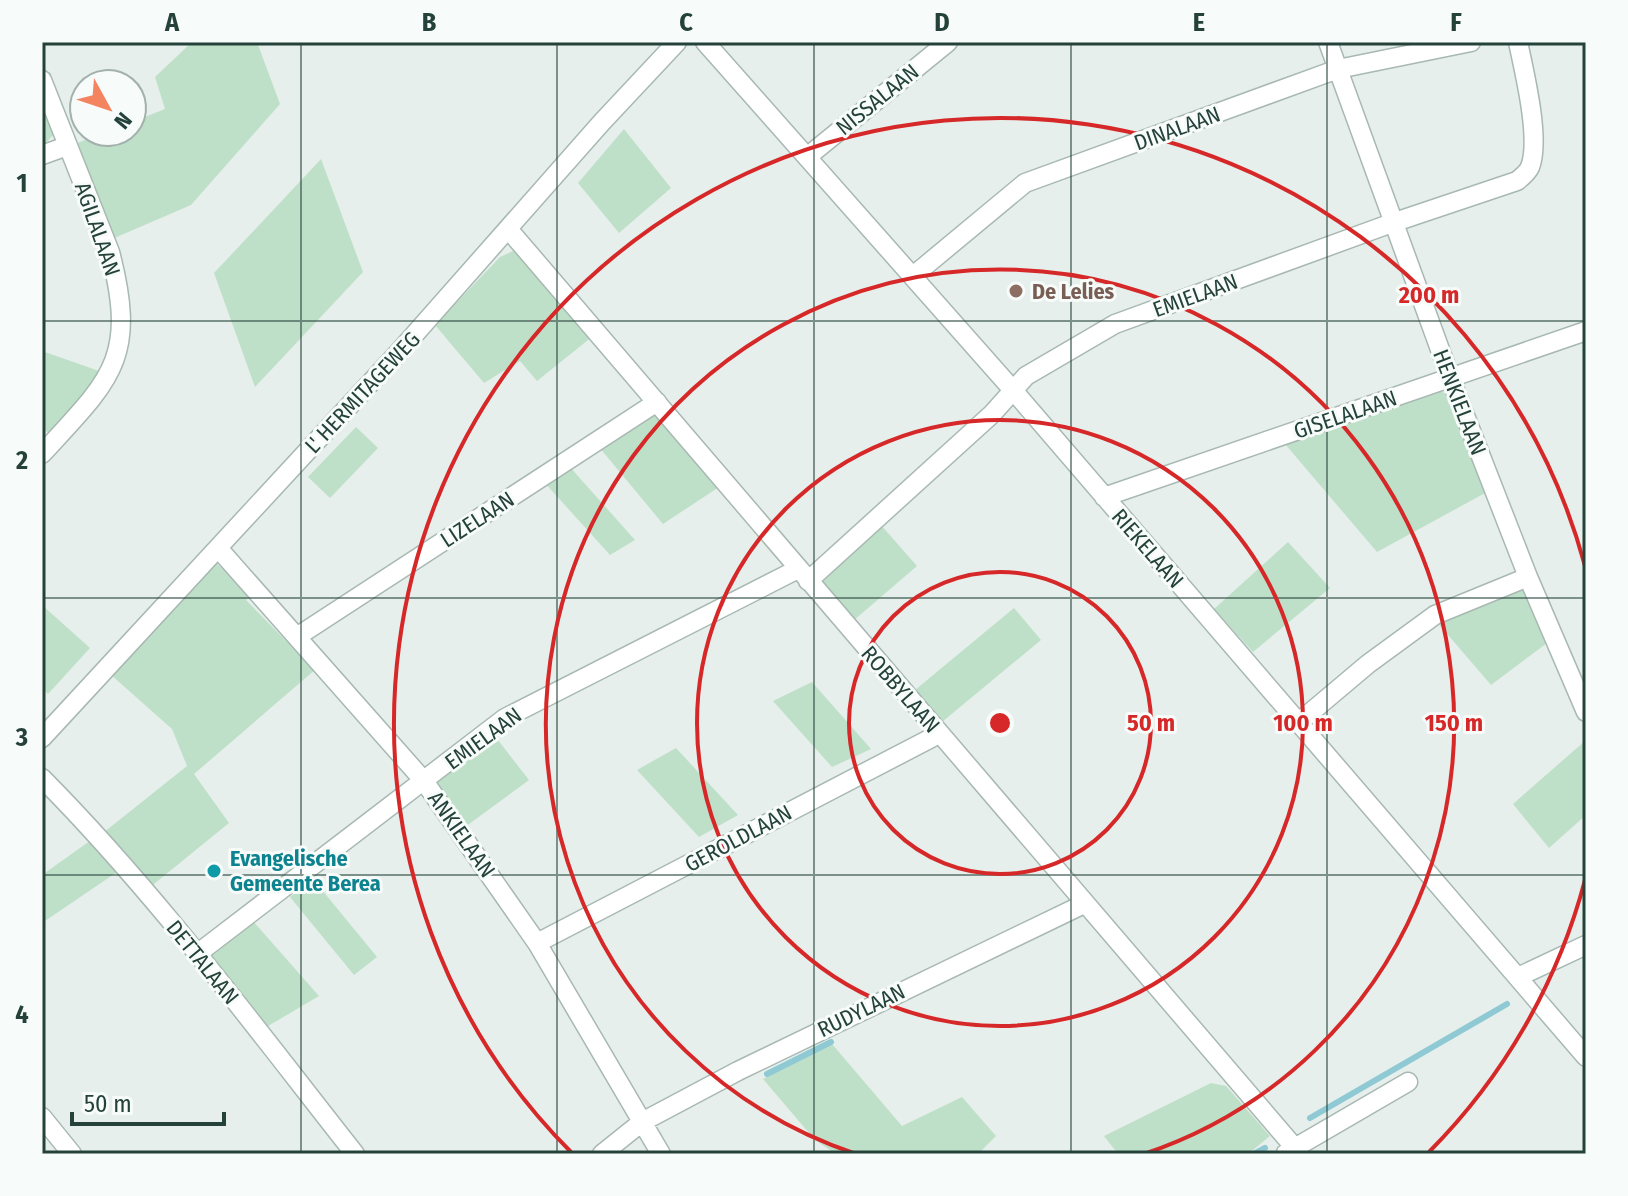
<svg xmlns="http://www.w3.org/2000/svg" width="1628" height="1196" font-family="'Fira Sans Condensed',sans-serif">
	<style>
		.green { fill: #bfe0c8 }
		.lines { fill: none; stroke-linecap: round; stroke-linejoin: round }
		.stream { stroke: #8ec9d4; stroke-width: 6 }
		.street-casing { stroke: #a8b8b2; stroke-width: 21 }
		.street { stroke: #fff; stroke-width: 18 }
		.grid { fill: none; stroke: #24423a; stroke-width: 2; stroke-opacity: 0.55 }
		.ring { fill: none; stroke: #d62828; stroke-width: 4 }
		.education-dot { fill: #8d6e63; stroke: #f7fbf9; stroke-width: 3 }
		.culture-dot { fill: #0f9aa8; stroke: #f7fbf9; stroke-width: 3 }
		.labels { text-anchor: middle; stroke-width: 6; stroke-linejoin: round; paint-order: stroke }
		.street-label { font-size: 22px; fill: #24423a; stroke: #f7fbf9 }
		.education-label { font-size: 22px; font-weight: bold; fill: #785e54; stroke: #f7fbf9; text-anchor: start }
		.culture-label { font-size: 22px; font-weight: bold; fill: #0d838f; stroke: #f7fbf9; text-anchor: start }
		.centre { fill: #d62828; stroke: #f7fbf9; stroke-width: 4 }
		.ring-label { font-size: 24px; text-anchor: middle; font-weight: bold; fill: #d62828; stroke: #f7fbf9; stroke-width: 6; stroke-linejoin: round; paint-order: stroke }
		.neatline { fill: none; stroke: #24423a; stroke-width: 3 }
		.grid-label { font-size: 26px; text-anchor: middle; font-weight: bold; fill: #24423a }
	</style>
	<rect width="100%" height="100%" fill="#e6efeb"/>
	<path class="green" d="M 192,42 L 257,42 L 280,104 L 191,205 L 112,239 L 75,144 L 105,132 L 132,132 L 132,122 L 165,109 L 155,77 Z
		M 42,97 L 54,134 L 42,147 Z
		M 624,129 L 671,188 L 619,233 L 578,183 Z
		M 321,159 L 363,272 L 255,387 L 214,273 Z
		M 513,251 L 520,251 L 593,336 L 537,381 L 520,361 L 484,383 L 435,325 L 500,257 Z
		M 42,351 L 102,372 L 51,436 L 42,427 Z
		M 1441,391 L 1454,400 L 1487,492 L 1377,552 L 1285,444 Z
		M 650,416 L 657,416 L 719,487 L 663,524 L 599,447 Z
		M 356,427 L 378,448 L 330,498 L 308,477 Z
		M 569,466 L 635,540 L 610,555 L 544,482 Z
		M 880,524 L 917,566 L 853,621 L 819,580 Z
		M 1288,542 L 1330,588 L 1253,652 L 1214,609 Z
		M 216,563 L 251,595 L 246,600 L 287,642 L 296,644 L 316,669 L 194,774 L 229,823 L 149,888 L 103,833 L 187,766 L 172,729 L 110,674 Z
		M 1516,589 L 1526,590 L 1547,643 L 1491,685 L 1436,621 Z
		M 42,605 L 90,648 L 48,694 L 42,688 Z
		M 1014,608 L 1041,640 L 942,722 L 915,690 Z
		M 812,682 L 871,749 L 832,767 L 773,701 Z
		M 494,735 L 529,780 L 465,827 L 437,786 L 437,781 Z
		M 1586,740 L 1586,815 L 1549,848 L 1513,804 Z
		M 676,748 L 738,815 L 699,837 L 637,770 Z
		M 94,838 L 120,870 L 42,923 L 42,875 Z
		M 313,879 L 377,957 L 354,975 L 290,897 Z
		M 252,920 L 319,996 L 263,1029 L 209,955 Z
		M 832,1044 L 902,1126 L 962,1097 L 996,1136 L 978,1154 L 836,1154 L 815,1140 L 763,1079 Z
		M 1211,1083 L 1226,1086 L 1270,1136 L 1248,1154 L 1118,1154 L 1104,1136 Z"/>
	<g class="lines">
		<path class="stream" d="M 767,1074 L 831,1042
			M 1310,1118 L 1507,1004
			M 1254,1154 L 1265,1148"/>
		<defs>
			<path id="street" d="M 705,42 L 1012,389 L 1586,1057
				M 1328,42 L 1450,377 L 1528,577 L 1586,712
				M 42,80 L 110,252 C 138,359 111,379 42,454
				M 42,155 L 67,146
				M 807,157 L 948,42
				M 509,230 L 1295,1148
				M 913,276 L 1025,183 L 1338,69 L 1471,42
				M 1104,497 L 1586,331
				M 218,548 L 424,781 L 537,943 L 661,1154
				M 808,581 L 992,414 L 1026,376 L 1115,324 L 1392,223 L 1517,181 C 1522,177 1528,172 1530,167 C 1541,139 1524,71 1518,42
				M 298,636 L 657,402
				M 1298,723 L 1368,664 L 1435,615 L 1528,577
				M 42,738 L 399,352 L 602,122 L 677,42
				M 42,778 C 157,894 254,1026 355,1154
				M 537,943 L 939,734
				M 197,954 L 505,718 L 798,569
				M 1518,977 L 1586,945
				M 42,1117 L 72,1154
				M 1286,1153 L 1408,1082
				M 602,1154 L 642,1122 L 738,1071 L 1084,904"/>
		</defs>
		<use href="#street" class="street-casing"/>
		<use href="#street" class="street"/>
	</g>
	<path class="grid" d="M 301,42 L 301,1154M 557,42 L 557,1154M 814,42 L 814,1154M 1071,42 L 1071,1154M 1327,42 L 1327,1154M 42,321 L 1586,321M 42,598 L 1586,598M 42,875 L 1586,875"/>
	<g class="ring">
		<circle cx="1000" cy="723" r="151"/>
		<circle cx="1000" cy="723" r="303"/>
		<path d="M856 1154A454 454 0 1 1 1144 1154"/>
		<path d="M1585 880A606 606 0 0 1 1429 1152M571 1152A606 606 0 1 1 1585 566"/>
	</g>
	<circle class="education-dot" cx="1016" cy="291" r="8"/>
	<circle class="culture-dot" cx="214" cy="871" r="8"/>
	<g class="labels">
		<g class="street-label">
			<text transform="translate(877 99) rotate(-39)" y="8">NISSALAAN</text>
			<text transform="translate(1177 128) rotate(-20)" y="8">DINALAAN</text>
			<text transform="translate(98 229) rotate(71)" y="8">AGILALAAN</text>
			<text transform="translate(1195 295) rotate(-20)" y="8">EMIELAAN</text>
			<text transform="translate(362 392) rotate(-47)" y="8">L' HERMITAGEWEG</text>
			<text transform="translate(1460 402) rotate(69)" y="8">HENKIELAAN</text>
			<text transform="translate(1345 414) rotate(-19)" y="8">GISELALAAN</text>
			<text transform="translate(477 519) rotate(-33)" y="8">LIZELAAN</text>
			<text transform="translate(1148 548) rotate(49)" y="8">RIEKELAAN</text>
			<text transform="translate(901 689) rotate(49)" y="8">ROBBYLAAN</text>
			<text transform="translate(483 738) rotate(-36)" y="8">EMIELAAN</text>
			<text transform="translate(462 834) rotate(55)" y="8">ANKIELAAN</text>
			<text transform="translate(738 838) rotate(-28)" y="8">GEROLDLAAN</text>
			<text transform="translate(203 962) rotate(51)" y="8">DETTALAAN</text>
			<text transform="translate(861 1010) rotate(-26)" y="8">RUDYLAAN</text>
		</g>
		<g class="education-label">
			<text x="1032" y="299">De Lelies</text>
		</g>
		<g class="culture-label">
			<text x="230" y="866">Evangelische<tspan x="230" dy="25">Gemeente Berea</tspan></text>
		</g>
	</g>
	<circle cx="1000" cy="723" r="12" class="centre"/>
	<g class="ring-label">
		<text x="1429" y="303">200 m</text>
		<text x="1151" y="731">50 m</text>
		<text x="1303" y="731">100 m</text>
		<text x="1454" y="731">150 m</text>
	</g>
	<rect width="1628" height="1196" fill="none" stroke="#f7fbf9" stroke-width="88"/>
	<g transform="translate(108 108) rotate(130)"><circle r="38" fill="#f7fbf9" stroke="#a3b1ad" stroke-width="2"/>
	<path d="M0-6L14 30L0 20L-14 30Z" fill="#f4845f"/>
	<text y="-12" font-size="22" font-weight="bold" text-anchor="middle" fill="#24423a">N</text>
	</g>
	<path d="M72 1112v12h152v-12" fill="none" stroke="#24423a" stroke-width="4"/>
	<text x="84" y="1112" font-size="24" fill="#24423a" stroke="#f7fbf9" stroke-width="6" paint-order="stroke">50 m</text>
	<rect x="44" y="44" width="1540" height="1108" class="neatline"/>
	<g class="grid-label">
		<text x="172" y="31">A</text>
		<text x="429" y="31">B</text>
		<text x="686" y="31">C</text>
		<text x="942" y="31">D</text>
		<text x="1199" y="31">E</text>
		<text x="1456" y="31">F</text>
		<text x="22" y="192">1</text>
		<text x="22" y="469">2</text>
		<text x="22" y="746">3</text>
		<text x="22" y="1023">4</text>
	</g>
</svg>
